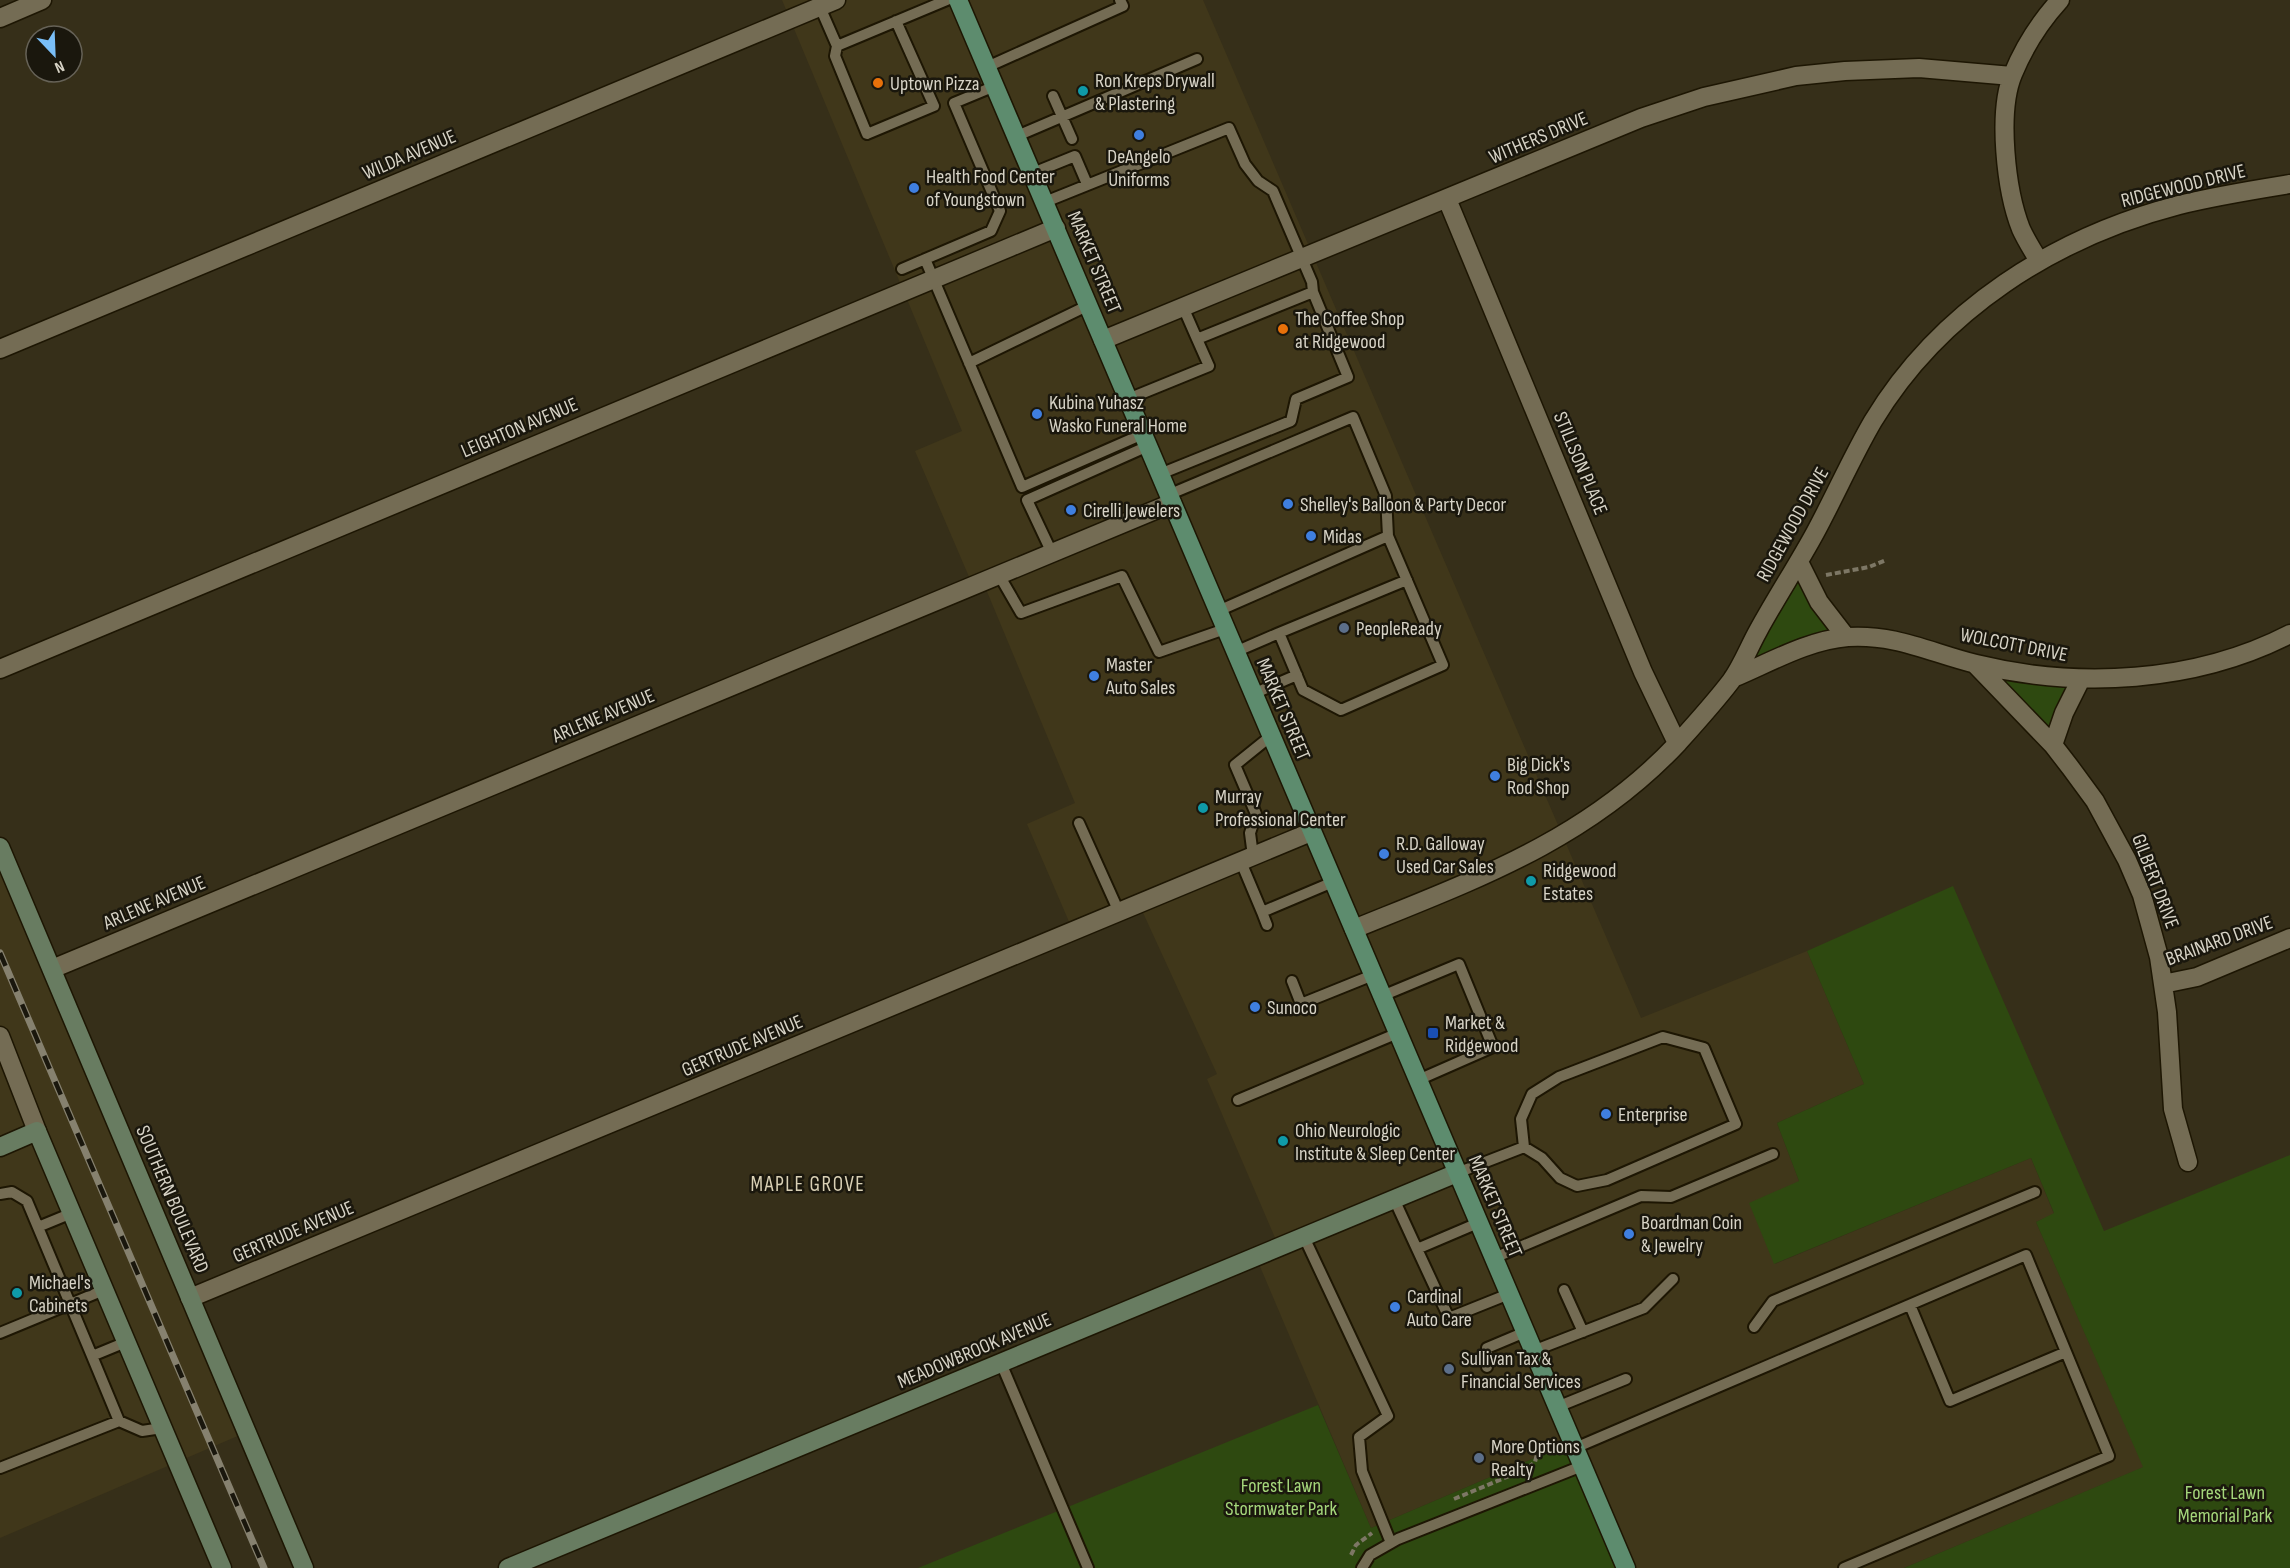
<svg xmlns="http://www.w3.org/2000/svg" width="2290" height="1568" font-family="'Sofia Sans Condensed',sans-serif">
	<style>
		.built { fill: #40371a }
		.green { fill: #2e4910 }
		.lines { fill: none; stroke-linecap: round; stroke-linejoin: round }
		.lane-casing { stroke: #1d1603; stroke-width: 14 }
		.street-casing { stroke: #1d1603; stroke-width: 21 }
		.secondary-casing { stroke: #1d1603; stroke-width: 21 }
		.primary-casing { stroke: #1d1603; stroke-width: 21 }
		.path { stroke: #7d7765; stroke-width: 4; stroke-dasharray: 6 3; stroke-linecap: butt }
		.lane { stroke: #746c54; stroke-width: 10 }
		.street { stroke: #746c54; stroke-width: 18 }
		.secondary { stroke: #687c61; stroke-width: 18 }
		.primary { stroke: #5d8c6e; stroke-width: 18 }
		.rail-casing { stroke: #86816f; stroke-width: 7 }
		.rail { stroke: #1a170d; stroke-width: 4.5; stroke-dasharray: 14; stroke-linecap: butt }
		.food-dot { fill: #e8710a; stroke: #1a170d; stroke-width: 2 }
		.culture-dot { fill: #0f9aa8; stroke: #1a170d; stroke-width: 2 }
		.shop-dot { fill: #3f7fe0; stroke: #1a170d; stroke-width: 2 }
		.service-dot { fill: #5c6f8a; stroke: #1a170d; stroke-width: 2 }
		.transit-dot { fill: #1a4fb4; stroke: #1a170d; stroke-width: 2 }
		.labels { text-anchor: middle; stroke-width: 5; stroke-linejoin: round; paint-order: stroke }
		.poi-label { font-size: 20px; fill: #d7d3c6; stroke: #1a170d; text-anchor: start }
		.street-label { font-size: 20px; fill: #d7d3c6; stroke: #1a170d }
		.park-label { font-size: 20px; fill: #a5d77b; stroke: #1a170d }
		.neighbourhood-label { font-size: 21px; letter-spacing: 1.5px; fill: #d9d0b5; stroke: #1a170d }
	</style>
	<rect width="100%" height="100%" fill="#362f19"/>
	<path class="built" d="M 782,0 L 1203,0 L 1641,1018 L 1807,951 L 1864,1084 L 1777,1123 L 1799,1181 L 1775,1264 L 2031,1158 L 2054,1214 L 2036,1222 L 2144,1467 L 1904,1568 L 1626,1568 L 1572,1442 L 1371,1528 L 1256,1257 L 1279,1247 L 1207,1079 L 1217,1074 L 1139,904 L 1073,931 L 1027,824 L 1075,803 L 983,582 L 973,586 L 915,451 L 962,431 Z
		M 0,847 L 247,1432 L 0,1538 Z"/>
	<path class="green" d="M 1799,562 L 1846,637 L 1733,678 Z
		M 1975,664 L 2081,679 L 2053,745 Z
		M 1953,886 L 2104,1231 L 2290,1155 L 2290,1568 L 1904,1568 L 2143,1467 L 2036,1222 L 2054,1213 L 2031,1158 L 1774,1264 L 1749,1203 L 1799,1181 L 1777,1123 L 1864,1084 L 1807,951 Z
		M 1318,1405 L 1371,1528 L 1572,1442 L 1626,1568 L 918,1568 Z"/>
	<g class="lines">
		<defs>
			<path id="lane" d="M 820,7 L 837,46 L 947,0
				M 837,46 L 835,56 L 867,134 L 934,106 L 896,21
				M 987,67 L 1123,6 L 1120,0
				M 1053,96 L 1072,139
				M 1017,136 L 1197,59
				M 1033,173 L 1075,156 L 1087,184
				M 1045,202 L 1229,128 L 1245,164 L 1258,181 L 1273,191 L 1312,282 L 1313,292 L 1197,339 L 1183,307
				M 925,259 L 1022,487 L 1143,434
				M 902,269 L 991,231 L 1000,211 L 954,103 L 995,86
				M 969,363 L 1089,305
				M 1128,399 L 1209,366 L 1197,339
				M 1160,474 L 1291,421 L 1296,399 L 1348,377 L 1313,292
				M 1168,495 L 1353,417 L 1386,496 L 1388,536
				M 1052,553 L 1027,500 L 1148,446
				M 999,575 L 1021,613 L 1122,576 L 1159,652 L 1225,629
				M 1218,611 L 1388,536 L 1443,665 L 1341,710 L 1303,690 L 1279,633 L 1407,580
				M 1235,652 L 1279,633
				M 1253,694 L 1297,675
				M 1079,823 L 1119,912
				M 1253,856 L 1250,833 L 1256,814 L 1235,765 L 1271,736
				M 1241,862 L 1262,912
				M 1267,925 L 1262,912 L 1333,882
				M 1292,981 L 1301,1004 L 1373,975
				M 1382,996 L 1459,964 L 1493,1047 L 1418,1080
				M 1238,1100 L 1398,1033
				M 1457,1173 L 1524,1147 L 1542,1158 L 1560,1178 L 1577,1186 L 1607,1180 L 1736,1124 L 1704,1048 L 1663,1037 L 1559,1077 L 1532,1094 L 1521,1119 L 1524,1147
				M 0,1194 L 12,1192 L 27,1201 L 92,1356
				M 1394,1199 L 1417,1249
				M 1478,1223 L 1417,1249 L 1449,1318 L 1509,1294
				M 38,1227 L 72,1213
				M 1304,1237 L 1388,1416 L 1359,1437 L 1362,1471 L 1391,1543
				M 1494,1258 L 1641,1196 L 1671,1197 L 1773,1154
				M 1564,1290 L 1583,1332
				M 1910,1305 L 1950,1401 L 2066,1352
				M 1754,1327 L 1773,1301 L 2035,1192
				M 0,1333 L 104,1290
				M 1533,1351 L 1644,1308 L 1673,1279
				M 1001,1363 L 1088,1568
				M 1487,1367 L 1487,1348 L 1525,1332
				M 1557,1407 L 1626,1379
				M 119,1421 L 92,1356 L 126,1342
				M 1575,1448 L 2026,1255 L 2109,1456 L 1844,1568
				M 0,1468 L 119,1421 L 142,1431 L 162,1428
				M 1362,1568 L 1370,1555 L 1398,1539 L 1582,1466"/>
			<path id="street" d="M 0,18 L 42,0
				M 1447,199 L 1643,672 L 1677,743
				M 2039,261 C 2033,251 2026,240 2021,229 C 2006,191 1997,112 2013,74 C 2024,47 2040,22 2060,0
				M 1103,340 L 1641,118 L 1704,97 L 1796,76 L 1845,71 L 1919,68 L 2012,76
				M 0,349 L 836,0
				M 1799,562 L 1819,602 L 1846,637
				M 1975,664 L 2053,745 L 2070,767 L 2095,801 L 2127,860 L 2142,895 L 2159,957 L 2167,1012 L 2173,1109 L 2188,1162
				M 0,669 L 1056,228
				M 1733,678 C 1769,663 1808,640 1848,637 C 1896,634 1931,653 1976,664 C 2078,689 2195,683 2290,634
				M 2053,745 L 2064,713 L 2081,679
				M 1354,929 C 1474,880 1586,841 1678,743 C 1696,723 1715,702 1731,681 C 1742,666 1749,647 1758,631 C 1776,598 1797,566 1815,533 C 1835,496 1852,457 1873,421 C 1940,310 2055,237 2179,205 C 2215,196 2253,190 2290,184
				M 52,969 L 1172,503
				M 2163,984 L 2197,977 L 2290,938
				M 0,1036 L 37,1131
				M 190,1298 L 1311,832"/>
			<path id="secondary" d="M 0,847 L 304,1568
				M 0,1147 L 37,1131 L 222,1568
				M 508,1568 L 1457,1173"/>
			<path id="primary" d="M 958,0 L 1626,1568"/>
		</defs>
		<use href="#lane" class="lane-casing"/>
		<use href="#street" class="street-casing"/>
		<use href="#secondary" class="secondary-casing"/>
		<use href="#primary" class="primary-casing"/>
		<path class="path" d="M 1826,575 L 1869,567 L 1886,560
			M 1454,1499 L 1526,1469 L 1535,1462 L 1537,1454
			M 1351,1555 L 1356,1545 L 1372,1533"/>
		<use href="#lane" class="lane"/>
		<use href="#street" class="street"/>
		<use href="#secondary" class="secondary"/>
		<use href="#primary" class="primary"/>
		<defs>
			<path id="rail" d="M 0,953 L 264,1568"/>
		</defs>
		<use href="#rail" class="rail-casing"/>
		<use href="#rail" class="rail"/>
	</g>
	<g class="food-dot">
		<circle cx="878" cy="83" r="6"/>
		<circle cx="1283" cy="329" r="6"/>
	</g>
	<g class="culture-dot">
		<circle cx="1083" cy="91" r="6"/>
		<circle cx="1203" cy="808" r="6"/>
		<circle cx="1531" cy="881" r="6"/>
		<circle cx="1283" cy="1141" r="6"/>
		<circle cx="17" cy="1293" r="6"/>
	</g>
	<g class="shop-dot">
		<circle cx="1139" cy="135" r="6"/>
		<circle cx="914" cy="188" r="6"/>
		<circle cx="1037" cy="414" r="6"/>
		<circle cx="1288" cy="504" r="6"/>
		<circle cx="1071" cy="510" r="6"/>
		<circle cx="1311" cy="536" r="6"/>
		<circle cx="1094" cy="676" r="6"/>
		<circle cx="1495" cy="776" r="6"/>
		<circle cx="1384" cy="854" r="6"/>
		<circle cx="1255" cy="1007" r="6"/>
		<circle cx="1606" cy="1114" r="6"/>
		<circle cx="1629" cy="1234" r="6"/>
		<circle cx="1395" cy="1307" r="6"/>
	</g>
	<g class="service-dot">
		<circle cx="1344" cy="628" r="6"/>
		<circle cx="1449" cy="1369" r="6"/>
		<circle cx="1479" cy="1458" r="6"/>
	</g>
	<rect class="transit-dot" x="1427" y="1027" width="12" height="12" rx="3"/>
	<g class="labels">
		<g class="poi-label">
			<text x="1095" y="87">Ron Kreps Drywall<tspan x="1095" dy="23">&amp; Plastering</tspan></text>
			<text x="890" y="90">Uptown Pizza</text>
			<text x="1139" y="163" text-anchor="middle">DeAngelo<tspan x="1139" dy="23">Uniforms</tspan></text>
			<text x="926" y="183">Health Food Center<tspan x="926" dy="23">of Youngstown</tspan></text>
			<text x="1295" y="325">The Coffee Shop<tspan x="1295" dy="23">at Ridgewood</tspan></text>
			<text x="1049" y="409">Kubina Yuhasz<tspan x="1049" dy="23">Wasko Funeral Home</tspan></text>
			<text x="1300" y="511">Shelley's Balloon &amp; Party Decor</text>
			<text x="1083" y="517">Cirelli Jewelers</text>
			<text x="1323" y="543">Midas</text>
			<text x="1356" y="635">PeopleReady</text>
			<text x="1106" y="671">Master<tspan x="1106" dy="23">Auto Sales</tspan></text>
			<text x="1507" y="771">Big Dick's<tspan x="1507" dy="23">Rod Shop</tspan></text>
			<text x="1215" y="803">Murray<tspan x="1215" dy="23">Professional Center</tspan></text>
			<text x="1396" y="850">R.D. Galloway<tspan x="1396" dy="23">Used Car Sales</tspan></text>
			<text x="1543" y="877">Ridgewood<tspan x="1543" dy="23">Estates</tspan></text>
			<text x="1267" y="1014">Sunoco</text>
			<text x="1445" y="1029">Market &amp;<tspan x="1445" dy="23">Ridgewood</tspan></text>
			<text x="1618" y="1121">Enterprise</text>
			<text x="1295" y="1137">Ohio Neurologic<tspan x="1295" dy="23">Institute &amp; Sleep Center</tspan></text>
			<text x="1641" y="1229">Boardman Coin<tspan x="1641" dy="23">&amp; Jewelry</tspan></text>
			<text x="29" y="1289">Michael's<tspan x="29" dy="23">Cabinets</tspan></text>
			<text x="1407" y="1303">Cardinal<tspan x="1407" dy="23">Auto Care</tspan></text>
			<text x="1461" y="1365">Sullivan Tax &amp;<tspan x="1461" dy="23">Financial Services</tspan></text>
			<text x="1491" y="1453">More Options<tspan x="1491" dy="23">Realty</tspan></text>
		</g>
		<g class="street-label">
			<text transform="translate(1538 137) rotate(-23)" y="7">WITHERS DRIVE</text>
			<text transform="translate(409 154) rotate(-23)" y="7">WILDA AVENUE</text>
			<text transform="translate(2183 185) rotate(-14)" y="7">RIDGEWOOD DRIVE</text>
			<text transform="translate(1095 262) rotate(67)" y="7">MARKET STREET</text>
			<text transform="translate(519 427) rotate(-23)" y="7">LEIGHTON AVENUE</text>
			<text transform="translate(1581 463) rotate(67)" y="7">STILLSON PLACE</text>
			<text transform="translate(1792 524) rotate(-61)" y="7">RIDGEWOOD DRIVE</text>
			<text transform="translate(2014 644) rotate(11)" y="7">WOLCOTT DRIVE</text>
			<text transform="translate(1284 709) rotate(67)" y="7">MARKET STREET</text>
			<text transform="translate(603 715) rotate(-23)" y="7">ARLENE AVENUE</text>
			<text transform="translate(2156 881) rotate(69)" y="7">GILBERT DRIVE</text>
			<text transform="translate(154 902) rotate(-23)" y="7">ARLENE AVENUE</text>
			<text transform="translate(2219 940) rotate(-20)" y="7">BRAINARD DRIVE</text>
			<text transform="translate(742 1045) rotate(-23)" y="7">GERTRUDE AVENUE</text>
			<text transform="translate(173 1199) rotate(67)" y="7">SOUTHERN BOULEVARD</text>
			<text transform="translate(1496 1206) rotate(67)" y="7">MARKET STREET</text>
			<text transform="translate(293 1231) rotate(-23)" y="7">GERTRUDE AVENUE</text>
			<text transform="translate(974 1350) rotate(-23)" y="7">MEADOWBROOK AVENUE</text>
		</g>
		<g class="park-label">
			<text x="1281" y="1492">Forest Lawn<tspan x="1281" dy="23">Stormwater Park</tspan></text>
			<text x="2225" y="1499">Forest Lawn<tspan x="2225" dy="23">Memorial Park</tspan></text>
		</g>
		<g class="neighbourhood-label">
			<text x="808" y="1191">MAPLE GROVE</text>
		</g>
	</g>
	<g transform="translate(54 54) rotate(157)"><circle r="28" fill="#1a170d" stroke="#666257" stroke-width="1.5"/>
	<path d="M0-4.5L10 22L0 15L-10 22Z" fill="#7abff8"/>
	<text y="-9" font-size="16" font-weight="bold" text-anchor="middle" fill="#d7d3c6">N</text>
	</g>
</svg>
